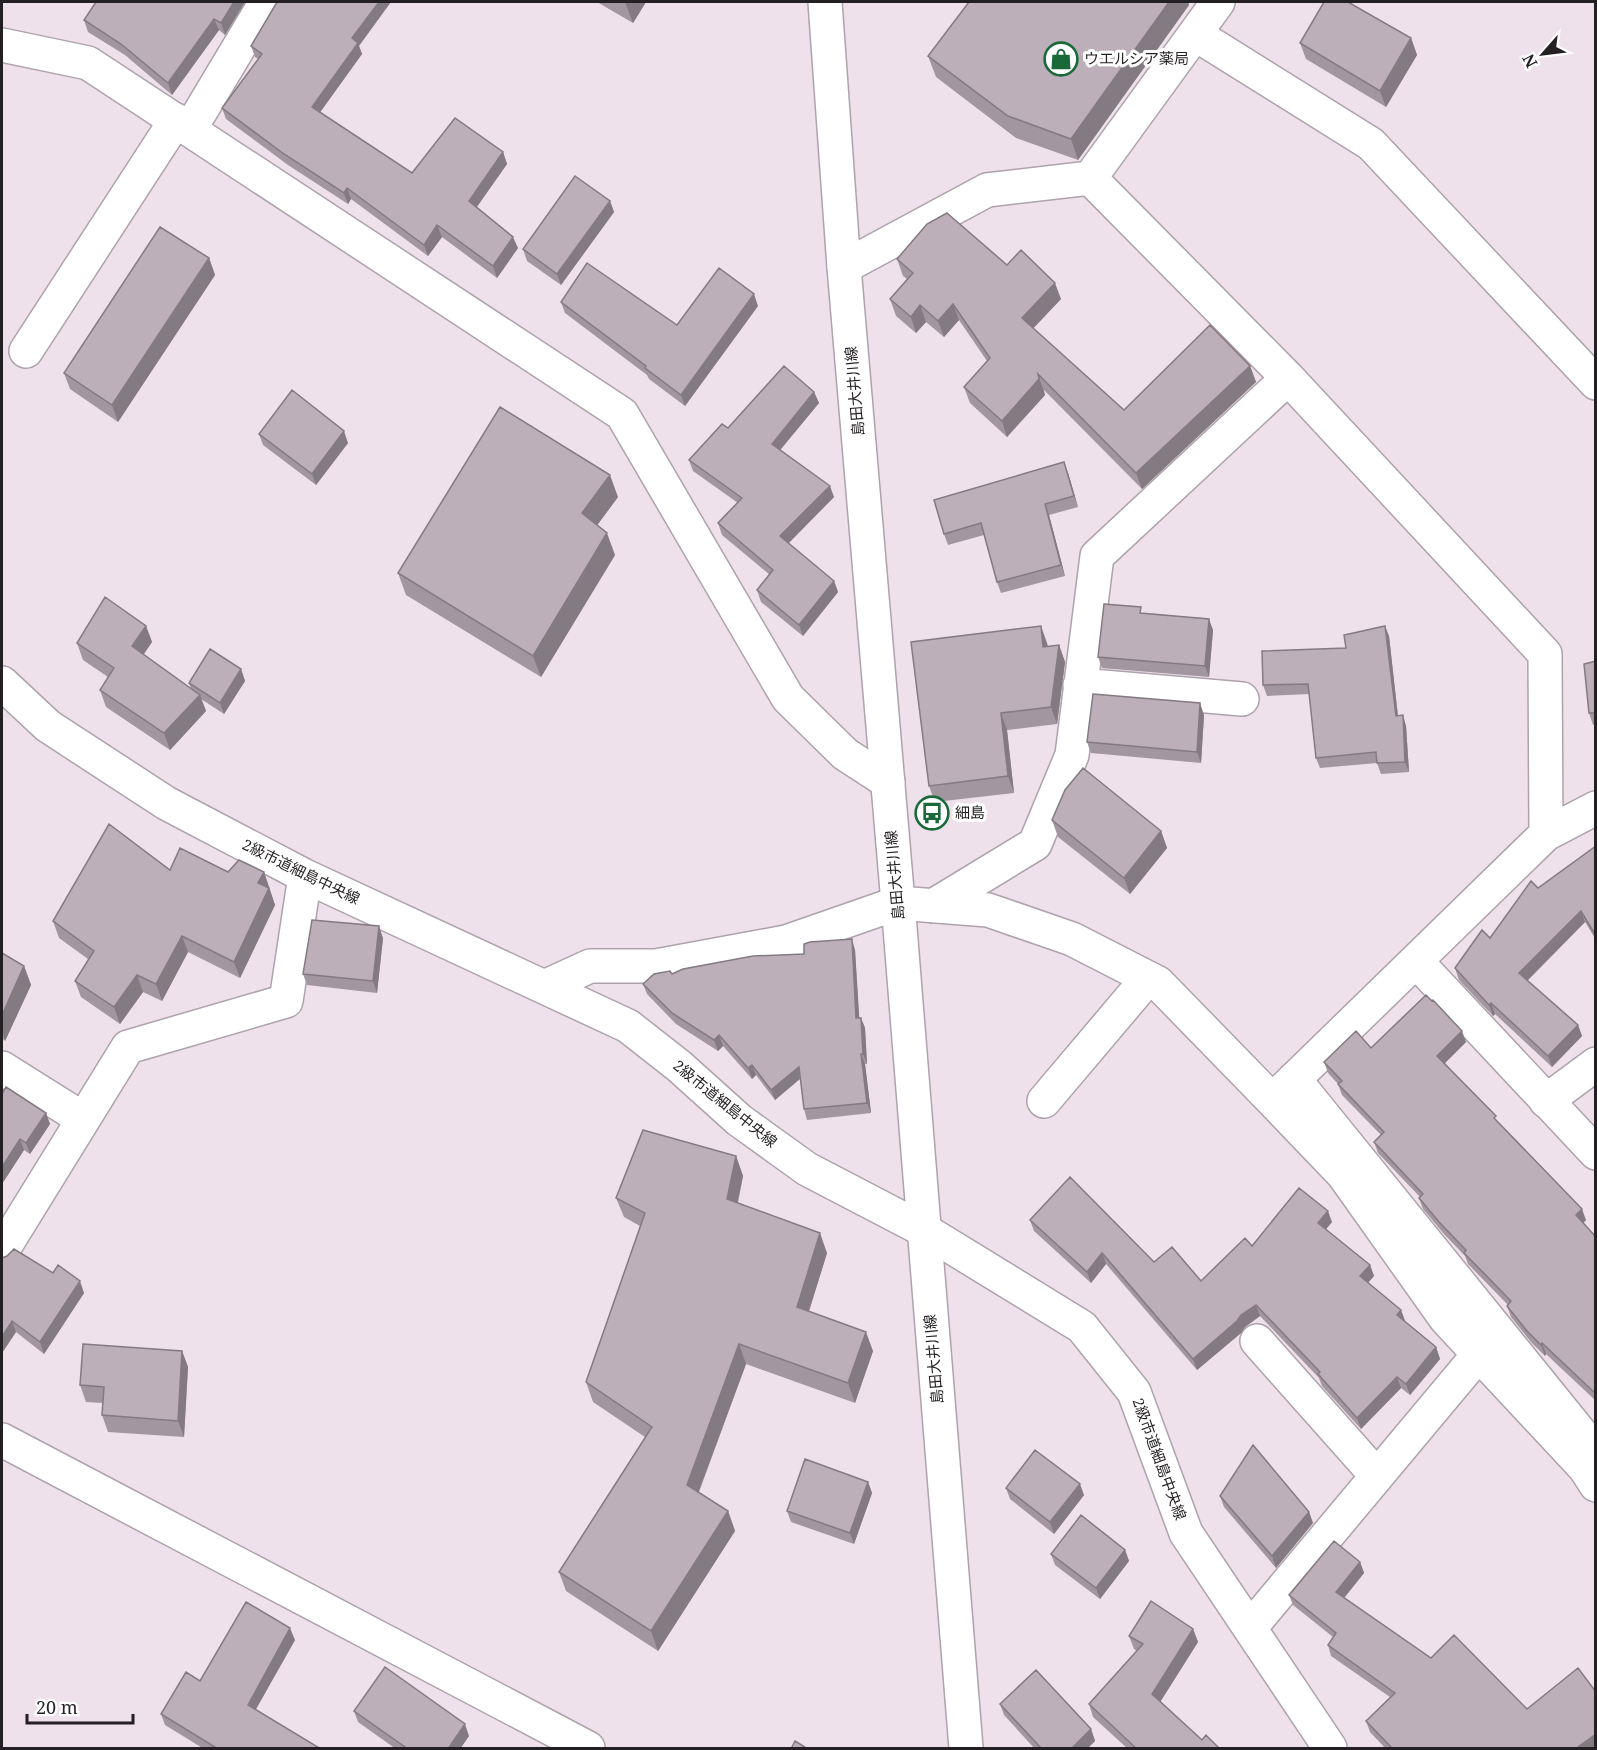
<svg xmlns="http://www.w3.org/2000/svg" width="1597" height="1750" font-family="'Noto Serif','Noto Sans JP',serif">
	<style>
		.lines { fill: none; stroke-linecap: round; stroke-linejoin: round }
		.minor-casing { stroke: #aea2ac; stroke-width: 36 }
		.major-casing { stroke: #aea2ac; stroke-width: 36 }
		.minor { stroke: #fff; stroke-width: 33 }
		.major { stroke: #fff; stroke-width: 33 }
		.wall { fill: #a296a0 }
		.shaded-wall { fill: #847a82 }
		.building { fill: #bcafba; stroke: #847a82; stroke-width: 1.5 }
		.labels { text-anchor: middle; stroke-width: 6; stroke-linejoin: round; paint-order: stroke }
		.poi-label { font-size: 15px; fill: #231f22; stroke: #fff; text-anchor: start }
		.street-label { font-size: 15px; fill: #231f22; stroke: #fff }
	</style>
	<rect width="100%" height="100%" fill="#eee1ec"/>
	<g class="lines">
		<defs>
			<path id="minor" d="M 1195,34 L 1371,144 L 1596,383
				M 2,45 L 88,63 L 622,414 L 788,698 L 845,754 L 888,782
				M 190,129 L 266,2
				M 1090,178 L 1288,378 L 1545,654 L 1546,834
				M 844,267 L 987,190 L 1090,178 L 1218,2
				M 26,351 L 176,120
				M 2,683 L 48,726 L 166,803 L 305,876 L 628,1026 L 679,1066 L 739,1120 L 807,1169 L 924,1230 L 1082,1327 L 1134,1392 L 1186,1533 L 1330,1748
				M 1080,685 L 1242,699
				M 933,906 L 1035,844 L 1072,755 L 1097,556 L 1288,378
				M 1416,961 L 1596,1153
				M 544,987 L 590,966 L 656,966 L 786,942 L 898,903 L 988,910 L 1072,939 L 1158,983 L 1272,1100 L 1343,1174 L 1446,1319 L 1585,1468 L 1596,1485
				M 2,1068 L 83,1119
				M 1294,1079 L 1587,1441
				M 1278,1095 L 1546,834 L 1596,808
				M 1044,1101 L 1148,978
				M 1546,1101 L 1596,1064
				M 2,1251 L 128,1047 L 286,1001 L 305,876
				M 1257,1341 L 1377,1476
				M 2,1440 L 588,1748
				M 1250,1628 L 1479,1354"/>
			<path id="major" d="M 825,2 L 844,267 L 898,903 L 966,1748"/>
		</defs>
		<use href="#minor" class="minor-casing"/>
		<use href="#major" class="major-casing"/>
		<use href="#minor" class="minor"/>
		<use href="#major" class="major"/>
	</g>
	<path class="wall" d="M 245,2 L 225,35 L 219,30 L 172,95 L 125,55 L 88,32 L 84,20 Z
		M 597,2 L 646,2 L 633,23 Z
		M 969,2 L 1188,2 L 1189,5 L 1078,160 L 1016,138 L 936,77 L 928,56 Z
		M 1411,38 L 1417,55 L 1386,107 L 1306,59 L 1300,43 Z
		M 251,46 L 359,46 L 362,54 L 320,112 L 412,173 L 503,152 L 507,164 L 477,207 L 518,248 L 497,278 L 442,237 L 428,256 L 351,199 L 348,204 L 288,165 L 226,119 L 222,108 L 258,59 L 255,57 Z
		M 610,201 L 614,212 L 561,285 L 527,261 L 523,249 Z
		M 209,258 L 215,275 L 118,422 L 70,389 L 64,373 Z
		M 897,259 L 1007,265 L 1061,299 L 1033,328 L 1124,410 L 1250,366 L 1256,382 L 1142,489 L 1044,390 L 1045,395 L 1007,437 L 970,403 L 964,387 L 987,361 L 959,320 L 944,337 L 926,322 L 916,333 L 896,316 L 890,299 L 907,279 L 903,276 Z
		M 561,302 L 677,325 L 758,306 L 685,406 L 649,379 L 647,375 L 565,313 Z
		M 814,392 L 819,403 L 780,450 L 834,497 L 788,543 L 834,581 L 838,592 L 803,636 L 761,602 L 757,590 L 770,575 L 722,535 L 718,523 L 738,503 L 693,471 L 689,460 L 728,428 Z
		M 259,434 L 348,443 L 316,485 L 263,445 Z
		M 1068,473 L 1078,507 L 1049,515 L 1065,576 L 1001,593 L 997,582 L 984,535 L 948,545 L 944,534 Z
		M 618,497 L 597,525 L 615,555 L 541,677 L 406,595 L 398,573 Z
		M 1143,613 L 1213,630 L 1209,677 L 1102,668 L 1098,657 Z
		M 146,626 L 152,642 L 143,654 L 191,689 L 189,683 L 241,669 L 245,681 L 224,714 L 201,699 L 206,711 L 170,750 L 106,707 L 100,690 L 108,677 L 83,660 L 77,643 Z
		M 1389,636 L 1398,716 L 1406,726 L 1409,772 L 1381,774 L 1377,763 L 1320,768 L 1316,758 L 1310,694 L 1267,696 L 1263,685 L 1346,648 Z
		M 1047,643 L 1048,646 L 1059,645 L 1065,662 L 1057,724 L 1007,730 L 1014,793 L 935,802 L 929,786 Z
		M 1596,661 L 1596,724 L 1593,725 L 1589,713 Z
		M 1204,715 L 1201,763 L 1091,753 L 1087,742 Z
		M 1052,820 L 1161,831 L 1167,848 L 1130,894 L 1058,837 Z
		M 1596,846 L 1596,940 L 1585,922 L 1527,981 L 1578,1025 L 1582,1036 L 1552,1067 L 1495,1014 L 1493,1016 L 1459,980 L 1455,968 L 1490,938 L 1538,888 Z
		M 170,870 L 264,872 L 275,905 L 240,978 L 188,952 L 162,1001 L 143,992 L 120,1024 L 81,997 L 75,981 L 88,959 L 59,938 L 53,921 Z
		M 383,938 L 377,993 L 307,985 L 303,974 Z
		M 855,950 L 859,1018 L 861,1018 L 865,1028 L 867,1064 L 865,1064 L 871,1113 L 807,1120 L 804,1109 L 800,1079 L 775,1100 L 756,1075 L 752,1079 L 723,1046 L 718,1051 L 676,1024 L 647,994 L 643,984 L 672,974 L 804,954 Z
		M 2,953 L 24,966 L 31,985 L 5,1041 L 2,1038 Z
		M 1432,1001 L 1466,1042 L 1445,1063 L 1586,1220 L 1583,1223 L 1596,1237 L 1596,1401 L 1546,1354 L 1545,1356 L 1531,1342 L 1511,1317 L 1507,1306 L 1508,1305 L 1468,1264 L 1465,1256 L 1444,1234 L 1423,1209 L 1419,1198 L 1420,1197 L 1378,1153 L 1374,1142 L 1381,1135 L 1342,1095 L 1338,1084 L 1328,1073 L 1324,1062 L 1371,1048 Z
		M 2,1094 L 46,1113 L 50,1124 L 30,1154 L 24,1150 L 2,1184 Z
		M 736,1156 L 743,1176 L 738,1203 L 827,1253 L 809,1311 L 873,1351 L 855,1403 L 746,1364 L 699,1492 L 728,1511 L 735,1531 L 658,1651 L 566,1591 L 559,1572 L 645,1437 L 593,1402 L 586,1382 L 640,1226 L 624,1217 L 616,1198 Z
		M 1030,1220 L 1154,1262 L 1201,1281 L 1252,1246 L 1332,1222 L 1326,1229 L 1370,1265 L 1374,1276 L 1368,1283 L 1401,1310 L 1405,1321 L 1436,1347 L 1440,1359 L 1410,1395 L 1401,1388 L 1361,1429 L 1322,1386 L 1319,1378 L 1260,1316 L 1245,1327 L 1241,1333 L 1197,1370 L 1106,1264 L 1091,1283 L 1034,1231 Z
		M 2,1258 L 84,1293 L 44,1354 L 16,1332 L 2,1353 Z
		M 182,1351 L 188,1367 L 184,1437 L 108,1432 L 102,1415 L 103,1403 L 86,1402 L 80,1385 Z
		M 868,1482 L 872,1493 L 854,1544 L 791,1522 L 787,1511 Z
		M 1006,1488 L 1084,1495 L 1054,1534 L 1010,1499 Z
		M 1220,1496 L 1309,1512 L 1313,1523 L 1276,1568 L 1224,1507 Z
		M 1125,1550 L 1129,1561 L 1100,1599 L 1055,1565 L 1051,1554 Z
		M 1360,1562 L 1364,1573 L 1344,1598 L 1431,1658 L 1527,1709 L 1596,1692 L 1596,1747 L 1594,1749 L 1386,1749 L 1370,1732 L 1366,1721 L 1390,1697 L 1331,1656 L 1328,1645 L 1333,1637 L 1293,1605 L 1289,1595 Z
		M 1193,1629 L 1198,1642 L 1160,1702 L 1202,1740 L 1220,1749 L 1128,1749 L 1093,1717 L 1089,1704 L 1137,1651 L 1134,1649 L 1129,1636 Z
		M 295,1640 L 256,1709 L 321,1749 L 204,1749 L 165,1725 L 161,1714 L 200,1681 Z
		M 1000,1704 L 1091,1729 L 1095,1741 L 1087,1749 L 1035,1749 L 1004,1715 Z
		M 354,1711 L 469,1736 L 460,1749 L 396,1749 L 358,1722 Z"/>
	<path class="shaded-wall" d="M 234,2 L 245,2 L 225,35 L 221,23 Z
		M 379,2 L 391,2 L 359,46 L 362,54 L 316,118 L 312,107 L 352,38 Z
		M 625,2 L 646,2 L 633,23 Z
		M 1169,2 L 1188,2 L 1189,5 L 1078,160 L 1071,139 Z
		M 214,19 L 219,30 L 172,95 L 168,83 Z
		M 1411,38 L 1417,55 L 1386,107 L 1380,91 Z
		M 503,152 L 507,164 L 473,212 L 469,201 Z
		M 347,188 L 351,199 L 348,204 L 344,193 Z
		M 610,201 L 614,212 L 561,285 L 557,274 Z
		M 437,225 L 442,237 L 428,256 L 424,245 Z
		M 513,237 L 518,248 L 497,278 L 493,266 Z
		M 209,258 L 215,275 L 118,422 L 112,405 Z
		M 1055,283 L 1061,299 L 1028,334 L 1022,318 Z
		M 754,294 L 758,306 L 685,406 L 681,395 Z
		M 953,304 L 959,320 L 944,337 L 938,321 Z
		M 920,305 L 926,322 L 916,333 L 911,317 Z
		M 1250,366 L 1256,382 L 1142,489 L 1136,473 Z
		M 1038,374 L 1045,395 L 1007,437 L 1002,421 Z
		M 814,392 L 819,403 L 776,455 L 772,444 Z
		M 344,431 L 348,443 L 316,485 L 312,474 Z
		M 1064,462 L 1068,473 L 1078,507 L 1074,496 Z
		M 610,475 L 618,497 L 590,535 L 582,513 Z
		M 830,486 L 834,497 L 784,548 L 780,536 Z
		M 1045,504 L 1049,515 L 1065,576 L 1061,565 Z
		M 607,533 L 615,555 L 541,677 L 533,656 Z
		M 834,581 L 838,592 L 803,636 L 799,625 Z
		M 1209,619 L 1213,630 L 1209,677 L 1205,666 Z
		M 146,626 L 152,642 L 138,663 L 132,646 Z
		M 1041,626 L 1047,643 L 1049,663 L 1043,647 Z
		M 1385,626 L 1389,636 L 1399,726 L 1396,716 Z
		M 1059,645 L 1065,662 L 1057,724 L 1051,707 Z
		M 241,669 L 245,681 L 224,714 L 220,703 Z
		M 200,695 L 206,711 L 170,750 L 164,733 Z
		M 1200,703 L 1204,715 L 1201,763 L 1197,752 Z
		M 1001,713 L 1007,730 L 1014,793 L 1008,776 Z
		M 1403,715 L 1406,726 L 1409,772 L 1405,762 Z
		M 1161,831 L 1167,848 L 1130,894 L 1124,878 Z
		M 264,872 L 275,905 L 240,978 L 234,962 L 258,883 Z
		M 1581,911 L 1585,922 L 1523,985 L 1519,973 Z
		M 379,926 L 383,938 L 377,993 L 373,981 Z
		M 182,936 L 188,952 L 162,1001 L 156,984 Z
		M 852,939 L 855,950 L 860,1029 L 856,1018 Z
		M 24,966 L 31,985 L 5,1041 L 2,1030 L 2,1015 Z
		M 137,975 L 143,992 L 120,1024 L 114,1007 Z
		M 1491,1003 L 1495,1014 L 1493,1016 L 1489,1005 Z
		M 861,1018 L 865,1028 L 867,1064 L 863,1054 Z
		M 1578,1025 L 1582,1036 L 1552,1067 L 1548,1056 Z
		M 1462,1031 L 1466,1042 L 1441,1067 L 1437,1056 Z
		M 719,1035 L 723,1046 L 718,1051 L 714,1040 Z
		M 861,1054 L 865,1064 L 871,1113 L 867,1103 Z
		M 752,1065 L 756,1075 L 752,1079 L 748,1068 Z
		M 799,1067 L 802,1077 L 775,1100 L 771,1090 Z
		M 46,1113 L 50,1124 L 30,1154 L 26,1143 Z
		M 20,1139 L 24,1150 L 2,1184 L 2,1167 Z
		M 736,1156 L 743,1176 L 734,1218 L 727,1199 Z
		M 1582,1209 L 1586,1220 L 1580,1226 L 1576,1215 Z
		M 1328,1211 L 1332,1222 L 1322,1234 L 1318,1223 Z
		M 820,1233 L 827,1253 L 804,1327 L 797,1307 Z
		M 1102,1253 L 1106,1264 L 1091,1283 L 1087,1272 Z
		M 1370,1265 L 1374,1276 L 1364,1287 L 1360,1276 Z
		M 80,1281 L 84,1293 L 44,1354 L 40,1342 Z
		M 1256,1305 L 1260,1316 L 1245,1327 L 1241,1333 L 1197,1370 L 1193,1359 L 1241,1315 Z
		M 1401,1310 L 1405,1321 L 1401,1326 L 1397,1315 Z
		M 12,1321 L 16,1332 L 2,1353 L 2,1337 Z
		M 866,1332 L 873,1351 L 855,1403 L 848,1383 Z
		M 1542,1343 L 1546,1354 L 1545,1356 L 1541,1345 Z
		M 739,1344 L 746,1364 L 694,1504 L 687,1485 Z
		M 1436,1347 L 1440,1359 L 1410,1395 L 1406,1384 Z
		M 182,1351 L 188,1367 L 184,1437 L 178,1421 Z
		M 1397,1377 L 1401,1388 L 1361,1429 L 1357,1418 Z
		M 868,1482 L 872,1493 L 854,1544 L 850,1533 Z
		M 1080,1484 L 1084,1495 L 1054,1534 L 1050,1522 Z
		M 728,1511 L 735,1531 L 658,1651 L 651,1631 Z
		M 1309,1512 L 1313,1523 L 1276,1568 L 1272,1556 Z
		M 1125,1550 L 1129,1561 L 1100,1599 L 1096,1588 Z
		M 1360,1562 L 1364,1573 L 1340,1603 L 1336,1592 Z
		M 290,1628 L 295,1640 L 252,1716 L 248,1705 Z
		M 1193,1629 L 1198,1642 L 1157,1707 L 1152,1694 Z
		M 465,1724 L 469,1736 L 460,1749 L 448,1749 Z
		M 1091,1729 L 1095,1741 L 1087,1749 L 1071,1749 Z
		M 1596,1734 L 1596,1747 L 1594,1749 L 1575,1749 Z"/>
	<path class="building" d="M 96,2 L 234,2 L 221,23 L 214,19 L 168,83 L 121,44 L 84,20 Z
		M 277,2 L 379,2 L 352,38 L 358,43 L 312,107 L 412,173 L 455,118 L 503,152 L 469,201 L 513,237 L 493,266 L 437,225 L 424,245 L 347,188 L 344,193 L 284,154 L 222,108 L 262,54 L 251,46 Z
		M 969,2 L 1169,2 L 1071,139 L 1008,116 L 928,56 Z
		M 1324,2 L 1348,2 L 1411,38 L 1380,91 L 1300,43 Z
		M 575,176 L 610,201 L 557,274 L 523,249 Z
		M 947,213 L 1007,265 L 1021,250 L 1055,283 L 1022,318 L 1124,410 L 1210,325 L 1250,366 L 1136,473 L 1038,374 L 1039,379 L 1002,421 L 964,387 L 990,358 L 953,304 L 938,321 L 920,305 L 911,317 L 890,299 L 913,273 L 897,259 L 927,224 Z
		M 160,227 L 209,258 L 112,405 L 64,373 Z
		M 587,263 L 677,325 L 719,268 L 754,294 L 681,395 L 645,368 L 646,366 L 561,302 Z
		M 784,366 L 814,392 L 772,444 L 830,486 L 780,536 L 834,581 L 799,625 L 757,590 L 773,570 L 718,523 L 742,498 L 689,460 L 722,424 L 728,428 Z
		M 292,390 L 344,431 L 312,474 L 259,434 Z
		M 500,407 L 610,475 L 582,513 L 607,533 L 533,656 L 398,573 Z
		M 1064,462 L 1074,496 L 1045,504 L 1061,565 L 997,582 L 981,523 L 944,534 L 934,500 Z
		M 105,597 L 146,626 L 132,646 L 200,695 L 164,733 L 100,690 L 114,668 L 77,643 Z
		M 1104,604 L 1141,607 L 1140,613 L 1209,619 L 1205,666 L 1098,657 Z
		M 1041,626 L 1043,647 L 1059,645 L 1051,707 L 1001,713 L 1008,776 L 929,786 L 911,642 Z
		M 1385,626 L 1396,716 L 1403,715 L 1405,762 L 1377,763 L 1376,752 L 1316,758 L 1308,684 L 1263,685 L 1262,651 L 1346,648 L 1344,635 Z
		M 210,649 L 241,669 L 220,703 L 189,683 Z
		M 1596,661 L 1596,713 L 1589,713 L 1584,664 Z
		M 1093,694 L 1200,703 L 1197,752 L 1087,742 Z
		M 1083,768 L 1161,831 L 1124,878 L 1052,820 L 1065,790 Z
		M 109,824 L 170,870 L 180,848 L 228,872 L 239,860 L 264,872 L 258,883 L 269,888 L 234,962 L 182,936 L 156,984 L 137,975 L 114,1007 L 75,981 L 94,951 L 53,921 Z
		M 1596,846 L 1596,936 L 1581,911 L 1519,973 L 1578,1025 L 1548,1056 L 1491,1003 L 1489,1005 L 1455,968 L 1482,930 L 1490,938 L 1531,881 L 1538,888 Z
		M 312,920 L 379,926 L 373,981 L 303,974 Z
		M 852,939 L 856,1018 L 861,1018 L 863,1054 L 861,1054 L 867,1103 L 804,1109 L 799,1067 L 771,1090 L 752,1065 L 748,1068 L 719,1035 L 714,1040 L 672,1013 L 643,984 L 654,974 L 670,971 L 672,974 L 683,969 L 753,956 L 804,954 L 804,944 L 810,942 Z
		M 2,953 L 24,966 L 2,1015 Z
		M 1426,995 L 1432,1001 L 1433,1000 L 1462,1031 L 1437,1056 L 1496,1116 L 1494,1118 L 1582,1209 L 1576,1215 L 1596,1237 L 1596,1394 L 1542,1343 L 1541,1345 L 1527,1331 L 1507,1306 L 1511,1301 L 1464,1253 L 1466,1250 L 1440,1223 L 1419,1198 L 1423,1194 L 1374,1142 L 1384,1132 L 1338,1084 L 1342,1081 L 1324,1062 L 1356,1031 L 1371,1048 Z
		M 6,1087 L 46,1113 L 26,1143 L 20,1139 L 2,1167 L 2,1094 Z
		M 643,1130 L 736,1156 L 727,1199 L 820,1233 L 797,1307 L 866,1332 L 848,1383 L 739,1344 L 687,1485 L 728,1511 L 651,1631 L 559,1572 L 652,1427 L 586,1382 L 645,1213 L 616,1198 Z
		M 1070,1177 L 1154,1262 L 1172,1247 L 1201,1281 L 1245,1238 L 1252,1246 L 1299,1188 L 1328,1211 L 1318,1223 L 1370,1265 L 1360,1276 L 1401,1310 L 1397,1315 L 1436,1347 L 1406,1384 L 1397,1377 L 1357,1418 L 1318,1374 L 1320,1372 L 1256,1305 L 1241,1315 L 1237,1321 L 1193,1359 L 1102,1253 L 1087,1272 L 1030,1220 Z
		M 14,1249 L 53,1273 L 58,1265 L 80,1281 L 40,1342 L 12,1321 L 2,1337 L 2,1258 L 7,1256 Z
		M 83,1344 L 182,1351 L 178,1421 L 102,1415 L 104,1387 L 80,1385 Z
		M 1253,1445 L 1309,1512 L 1272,1556 L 1220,1496 Z
		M 1035,1450 L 1080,1484 L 1050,1522 L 1006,1488 Z
		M 805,1459 L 868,1482 L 850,1533 L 787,1511 Z
		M 1081,1515 L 1125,1550 L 1096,1588 L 1051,1554 Z
		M 1334,1541 L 1360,1562 L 1336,1592 L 1431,1658 L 1454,1635 L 1527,1709 L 1578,1668 L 1596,1692 L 1596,1734 L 1575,1749 L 1393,1749 L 1366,1721 L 1395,1693 L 1328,1645 L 1336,1633 L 1289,1595 Z
		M 1151,1601 L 1193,1629 L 1152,1694 L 1202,1740 L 1206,1735 L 1220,1749 L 1137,1749 L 1089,1704 L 1143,1644 L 1129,1636 Z
		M 246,1602 L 290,1628 L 248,1705 L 321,1749 L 218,1749 L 161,1714 L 186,1672 L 200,1681 Z
		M 385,1667 L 465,1724 L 448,1749 L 408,1749 L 354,1711 Z
		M 1036,1670 L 1091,1729 L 1071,1749 L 1042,1749 L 1000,1704 Z
		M 795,1741 L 808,1749 L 791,1749 Z"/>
	<defs>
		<symbol id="shop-ring" viewBox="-11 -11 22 22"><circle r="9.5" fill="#fff" stroke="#196939" stroke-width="1.5"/><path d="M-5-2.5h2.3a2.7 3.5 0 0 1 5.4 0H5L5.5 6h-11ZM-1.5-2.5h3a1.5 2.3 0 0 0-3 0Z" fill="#196939"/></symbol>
		<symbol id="bus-ring" viewBox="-11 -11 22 22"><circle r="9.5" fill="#fff" stroke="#196939" stroke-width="1.5"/><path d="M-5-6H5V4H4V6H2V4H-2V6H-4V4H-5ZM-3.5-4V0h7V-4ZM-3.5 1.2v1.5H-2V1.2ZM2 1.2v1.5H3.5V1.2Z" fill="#196939"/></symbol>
	</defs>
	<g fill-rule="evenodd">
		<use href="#shop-ring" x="1042" y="40" width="38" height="38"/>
		<use href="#bus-ring" x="913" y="794" width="38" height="38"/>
	</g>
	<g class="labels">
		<g class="poi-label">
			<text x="1084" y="64">ウエルシア薬局</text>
			<text x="955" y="818">細島</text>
		</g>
		<g class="street-label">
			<text transform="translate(855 391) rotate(-95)" y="5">島田大井川線</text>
			<text transform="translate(301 872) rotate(26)" y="5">2級市道細島中央線</text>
			<text transform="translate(895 875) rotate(-95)" y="5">島田大井川線</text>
			<text transform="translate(725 1104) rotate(39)" y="5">2級市道細島中央線</text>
			<text transform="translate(934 1359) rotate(-95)" y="5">島田大井川線</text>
			<text transform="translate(1159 1459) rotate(70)" y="5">2級市道細島中央線</text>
		</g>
	</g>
	<rect width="1597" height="1750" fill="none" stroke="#231f22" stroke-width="6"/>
	<g transform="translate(1543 54) rotate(242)" stroke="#ffffff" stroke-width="4.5" paint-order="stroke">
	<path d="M0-4.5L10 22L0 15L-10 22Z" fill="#231f22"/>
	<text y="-9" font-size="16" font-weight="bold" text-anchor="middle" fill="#231f22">N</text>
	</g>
	<path d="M27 1714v9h106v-9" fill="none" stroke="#231f22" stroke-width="3"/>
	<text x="36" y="1714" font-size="18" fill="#231f22" stroke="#ffffff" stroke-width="4.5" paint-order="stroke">20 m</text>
</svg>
